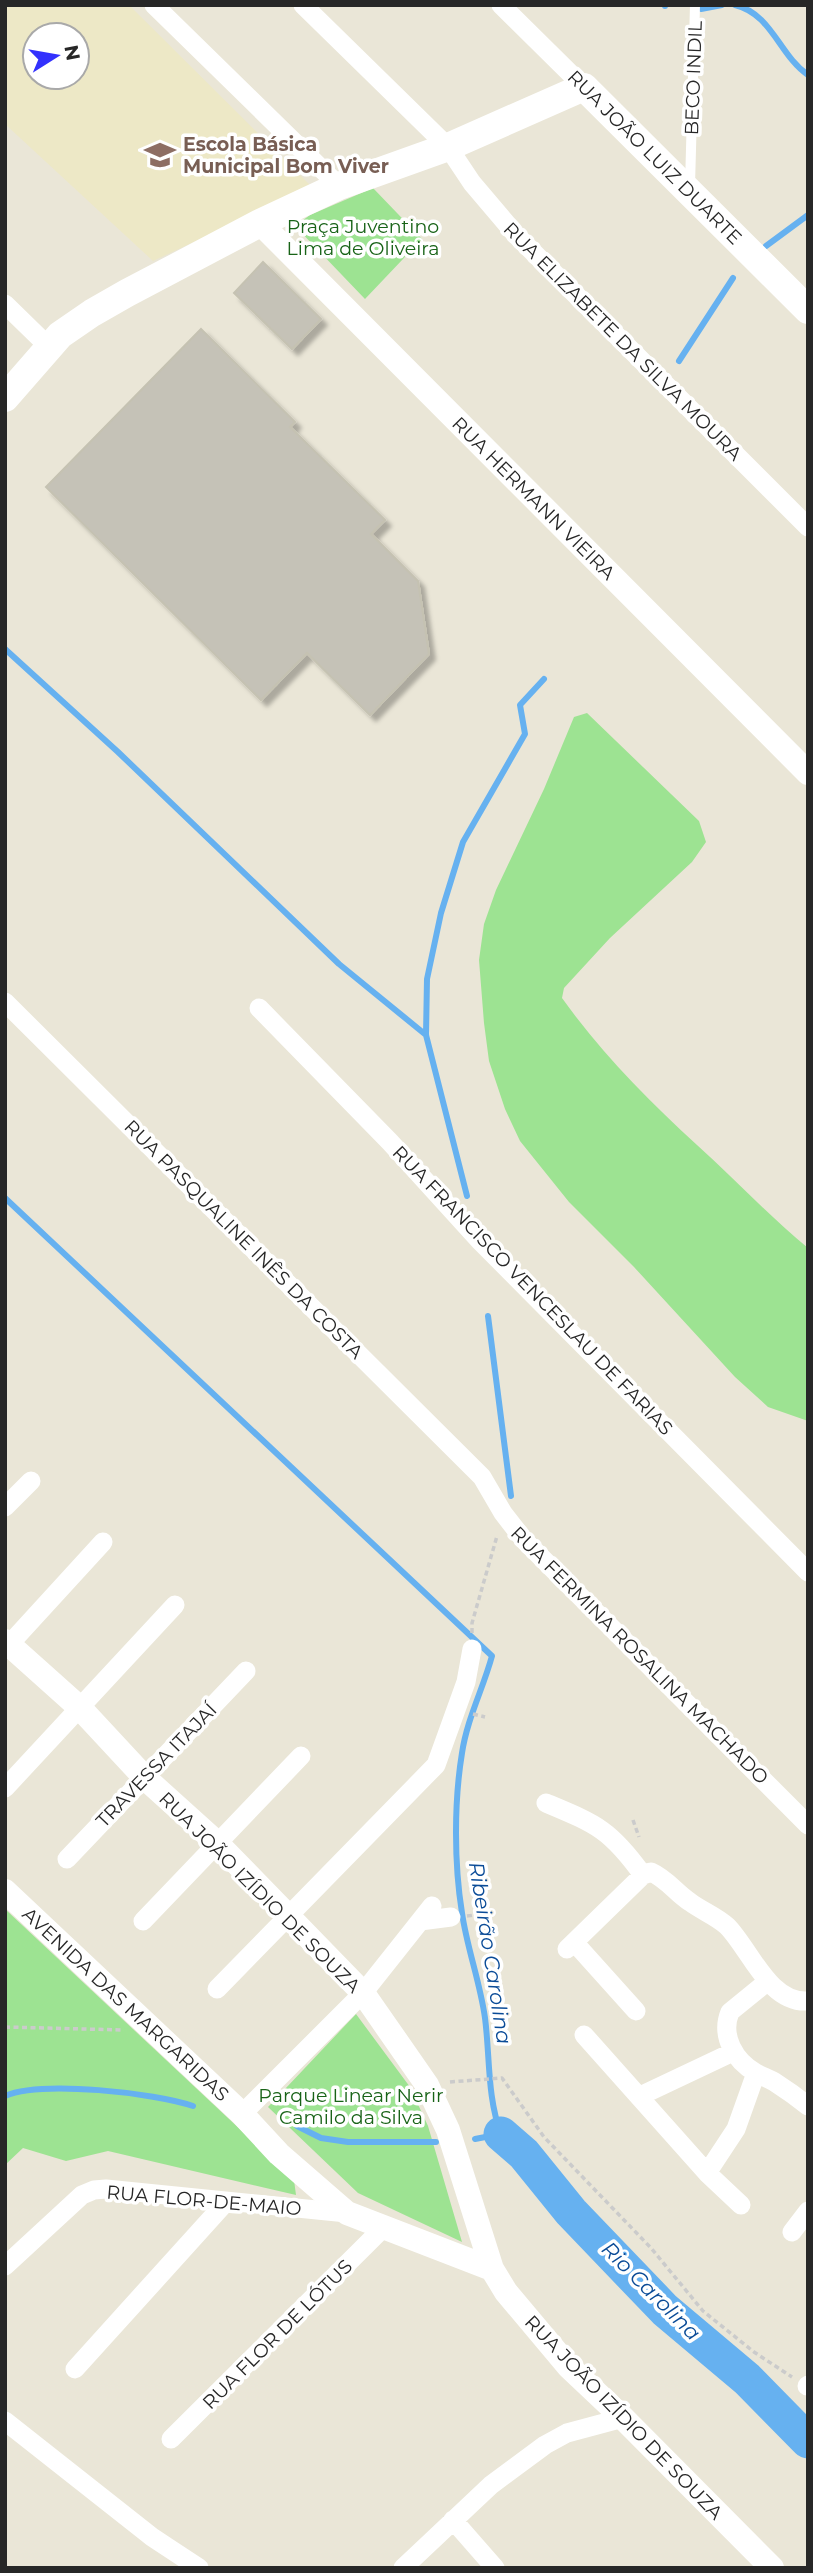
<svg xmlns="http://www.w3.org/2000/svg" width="813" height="2573" font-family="Montserrat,sans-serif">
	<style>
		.education { fill: #ede8c6; fill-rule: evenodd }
		.green { fill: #9de392 }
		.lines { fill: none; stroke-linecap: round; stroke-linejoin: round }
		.stream { stroke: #66b1f0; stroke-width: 6 }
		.river { stroke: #66b1f0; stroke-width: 35 }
		.building { fill: #c5c2b7; stroke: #c5c2b2; stroke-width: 2; filter: url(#shadow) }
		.path { stroke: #cbcbcb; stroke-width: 3.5; stroke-dasharray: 5 3.5; stroke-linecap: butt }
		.service { stroke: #fff; stroke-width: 10 }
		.minor { stroke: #fff; stroke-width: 19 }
		.tertiary { stroke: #fff; stroke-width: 24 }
		.secondary { stroke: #fff; stroke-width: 28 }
		.labels { text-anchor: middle; stroke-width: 7; stroke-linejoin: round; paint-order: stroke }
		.street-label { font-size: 19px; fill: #272727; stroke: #fff }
		.education-label { font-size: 19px; font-weight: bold; fill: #785e54; stroke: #fff; text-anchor: start }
		.park-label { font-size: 19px; fill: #186317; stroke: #fff }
		.water-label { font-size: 21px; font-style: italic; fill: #0a4b97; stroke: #fff }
	</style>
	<defs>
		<filter id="shadow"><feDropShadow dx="6" dy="6" stdDeviation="2" flood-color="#0004"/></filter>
	</defs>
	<rect width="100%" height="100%" fill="#eae6d7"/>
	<path class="education" d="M 5,5 L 129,5 L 312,187 L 153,261 L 5,124 ZM 35,35 L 77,35 L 77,77 L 35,77 Z"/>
	<path class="green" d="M 373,188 L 422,239 L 365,299 L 295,226 L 310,215 Z
		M 587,713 L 699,821 L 706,842 L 692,862 L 610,938 L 564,988 L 562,998 C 602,1054 647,1099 697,1145 C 735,1179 769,1216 808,1248 L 808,1421 L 768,1407 L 735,1377 L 634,1267 L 569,1202 L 520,1141 L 505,1109 L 489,1061 L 484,1023 L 479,960 L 484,924 L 496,890 L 544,789 L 574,717 Z
		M 5,1909 L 294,2180 L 296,2195 L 108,2151 L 66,2161 L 23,2148 L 5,2165 Z
		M 356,2014 L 410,2087 L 428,2126 L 462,2242 L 358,2193 L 268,2107 Z"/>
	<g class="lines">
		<path class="stream" d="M 665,5 L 665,6
			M 735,5 C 772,14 779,55 808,75
			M 701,9 L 722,5
			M 766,246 L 808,215
			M 679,361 L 733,278
			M 5,649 L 118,752 L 339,964 L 426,1035
			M 467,1196 L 426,1035 L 427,979 L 441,913 L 463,842 L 525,734 L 520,705 L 544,679
			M 5,1198 L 492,1656 C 483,1689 467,1719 462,1753 C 454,1802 454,1863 462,1913 C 467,1948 480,1982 485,2018 C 490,2056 487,2097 501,2134 L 475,2139
			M 488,1316 L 511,1496
			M 5,2096 C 42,2080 155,2093 193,2106
			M 297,2126 L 321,2138 L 348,2142 L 436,2142"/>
		<path class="river" d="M 501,2134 L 524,2154 L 571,2212 L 665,2310 L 747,2379 L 808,2441"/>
	</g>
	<path class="building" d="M 263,262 L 321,319 L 292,349 L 234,293 Z
		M 201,329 L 295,422 L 290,427 L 385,520 L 371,534 L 418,581 L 429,654 L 370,715 L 307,653 L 261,700 L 46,487 Z"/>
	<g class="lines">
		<path class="path" d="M 472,1633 L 472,1623 L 497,1536
			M 473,1714 L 485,1717
			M 633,1820 L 639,1837
			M 467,1916 L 483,1914
			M 5,2027 L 124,2030
			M 450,2082 L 502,2078 L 544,2137 L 651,2248 L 703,2311 L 754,2352 L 792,2377"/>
		<path class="service" d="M 690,185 L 695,5"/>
		<path class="minor" d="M 154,5 L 339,186
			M 303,5 L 448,147 L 472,183 L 517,236 L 808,527
			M 501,5 L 584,87
			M 5,304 L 49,347
			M 5,1002 L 482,1477 L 503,1513 L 524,1540 L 808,1825
			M 259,1008 L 390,1142 L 480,1241 L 808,1572
			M 5,1507 L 31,1481
			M 5,1649 L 103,1542
			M 5,1788 L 175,1605
			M 546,1803 C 596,1824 610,1829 643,1875
			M 67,1859 L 246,1671
			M 143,1921 L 301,1756
			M 420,1921 L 451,1917
			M 574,1942 L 636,2011
			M 567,1949 L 643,1875 L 651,1872 C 667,1879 676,1893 690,1902 C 702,1911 716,1916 727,1926 C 750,1949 769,2004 808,2001
			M 768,1981 L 730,2012 C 720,2036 735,2061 756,2073 C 763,2077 770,2079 776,2083 C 787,2090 798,2098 808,2106
			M 217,1989 L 436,1765 L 466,1682 L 472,1649
			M 584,2035 L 707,2173 L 741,2205
			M 640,2096 L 733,2052
			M 242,2114 L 363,1993 L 432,1906
			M 707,2173 L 736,2129 L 756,2073
			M 792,2232 L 808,2211
			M 5,2266 L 82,2195 L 94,2190 L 106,2189 L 347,2213
			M 75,2369 L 226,2202
			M 807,2386 L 808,2385
			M 5,2421 L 152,2537 L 199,2568
			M 171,2439 L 383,2228
			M 453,2520 L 495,2568
			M 403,2568 L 491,2485 L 545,2445 L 567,2433 L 623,2418"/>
		<path class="tertiary" d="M 260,223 L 808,773
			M 5,1641 L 80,1708 L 145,1778 L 217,1843 L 363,1993 L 427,2085 L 448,2130 L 492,2269 L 506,2292 L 569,2367 L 623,2418 L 772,2568
			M 5,1891 L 242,2114 L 279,2154 L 347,2213 L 492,2269"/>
		<path class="secondary" d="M 5,398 L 60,335 L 92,313 L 127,293 L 260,223 L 339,186 L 448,147 L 584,87 L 808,310"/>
	</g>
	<defs>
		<symbol id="school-bare" viewBox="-9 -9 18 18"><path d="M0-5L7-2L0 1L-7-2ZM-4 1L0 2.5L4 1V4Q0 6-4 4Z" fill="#8d6e63" stroke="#fff" stroke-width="2.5" paint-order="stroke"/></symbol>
	</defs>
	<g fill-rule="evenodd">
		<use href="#school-bare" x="138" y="133" width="44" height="44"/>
	</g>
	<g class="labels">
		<g class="street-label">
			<text transform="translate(693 78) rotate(-88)" y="7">BECO INDIL</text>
			<text transform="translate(655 157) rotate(45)" y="7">RUA JOÃO LUIZ DUARTE</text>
			<text transform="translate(623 341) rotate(45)" y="7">RUA ELIZABETE DA SILVA MOURA</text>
			<text transform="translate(534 498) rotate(45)" y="7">RUA HERMANN VIEIRA</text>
			<text transform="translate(244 1239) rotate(45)" y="7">RUA PASQUALINE INÊS DA COSTA</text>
			<text transform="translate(533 1290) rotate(46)" y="7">RUA FRANCISCO VENCESLAU DE FARIAS</text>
			<text transform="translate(640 1655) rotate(45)" y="7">RUA FERMINA ROSALINA MACHADO</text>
			<text transform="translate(156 1765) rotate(-46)" y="7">TRAVESSA ITAJAÍ</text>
			<text transform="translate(260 1892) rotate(45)" y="7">RUA JOÃO IZÍDIO DE SOUZA</text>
			<text transform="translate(126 2004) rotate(43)" y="7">AVENIDA DAS MARGARIDAS</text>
			<text transform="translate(204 2200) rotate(5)" y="7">RUA FLOR-DE-MAIO</text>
			<text transform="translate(277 2334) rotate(-45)" y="7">RUA FLOR DE LÓTUS</text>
			<text transform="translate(624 2417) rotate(46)" y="7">RUA JOÃO IZÍDIO DE SOUZA</text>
		</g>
		<g class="education-label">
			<text x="183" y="151">Escola Básica<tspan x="183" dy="22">Municipal Bom Viver</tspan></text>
		</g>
		<g class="park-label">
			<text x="363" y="233">Praça Juventino<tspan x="363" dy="22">Lima de Oliveira</tspan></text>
			<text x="351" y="2102">Parque Linear Nerir<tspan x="351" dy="22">Camilo da Silva</tspan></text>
		</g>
		<g class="water-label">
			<text transform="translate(490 1953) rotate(81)" y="7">Ribeirão Carolina</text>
			<text transform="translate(651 2291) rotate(45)" y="7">Rio Carolina</text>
		</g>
	</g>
	<rect width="813" height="2573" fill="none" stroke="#272727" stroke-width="14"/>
	<g transform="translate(56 56) rotate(79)"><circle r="33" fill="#ffffff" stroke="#a9a9a9" stroke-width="2"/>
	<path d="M0-5L12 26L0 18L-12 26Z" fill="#3331fd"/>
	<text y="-10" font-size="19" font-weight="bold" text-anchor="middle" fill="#272727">N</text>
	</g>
</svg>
